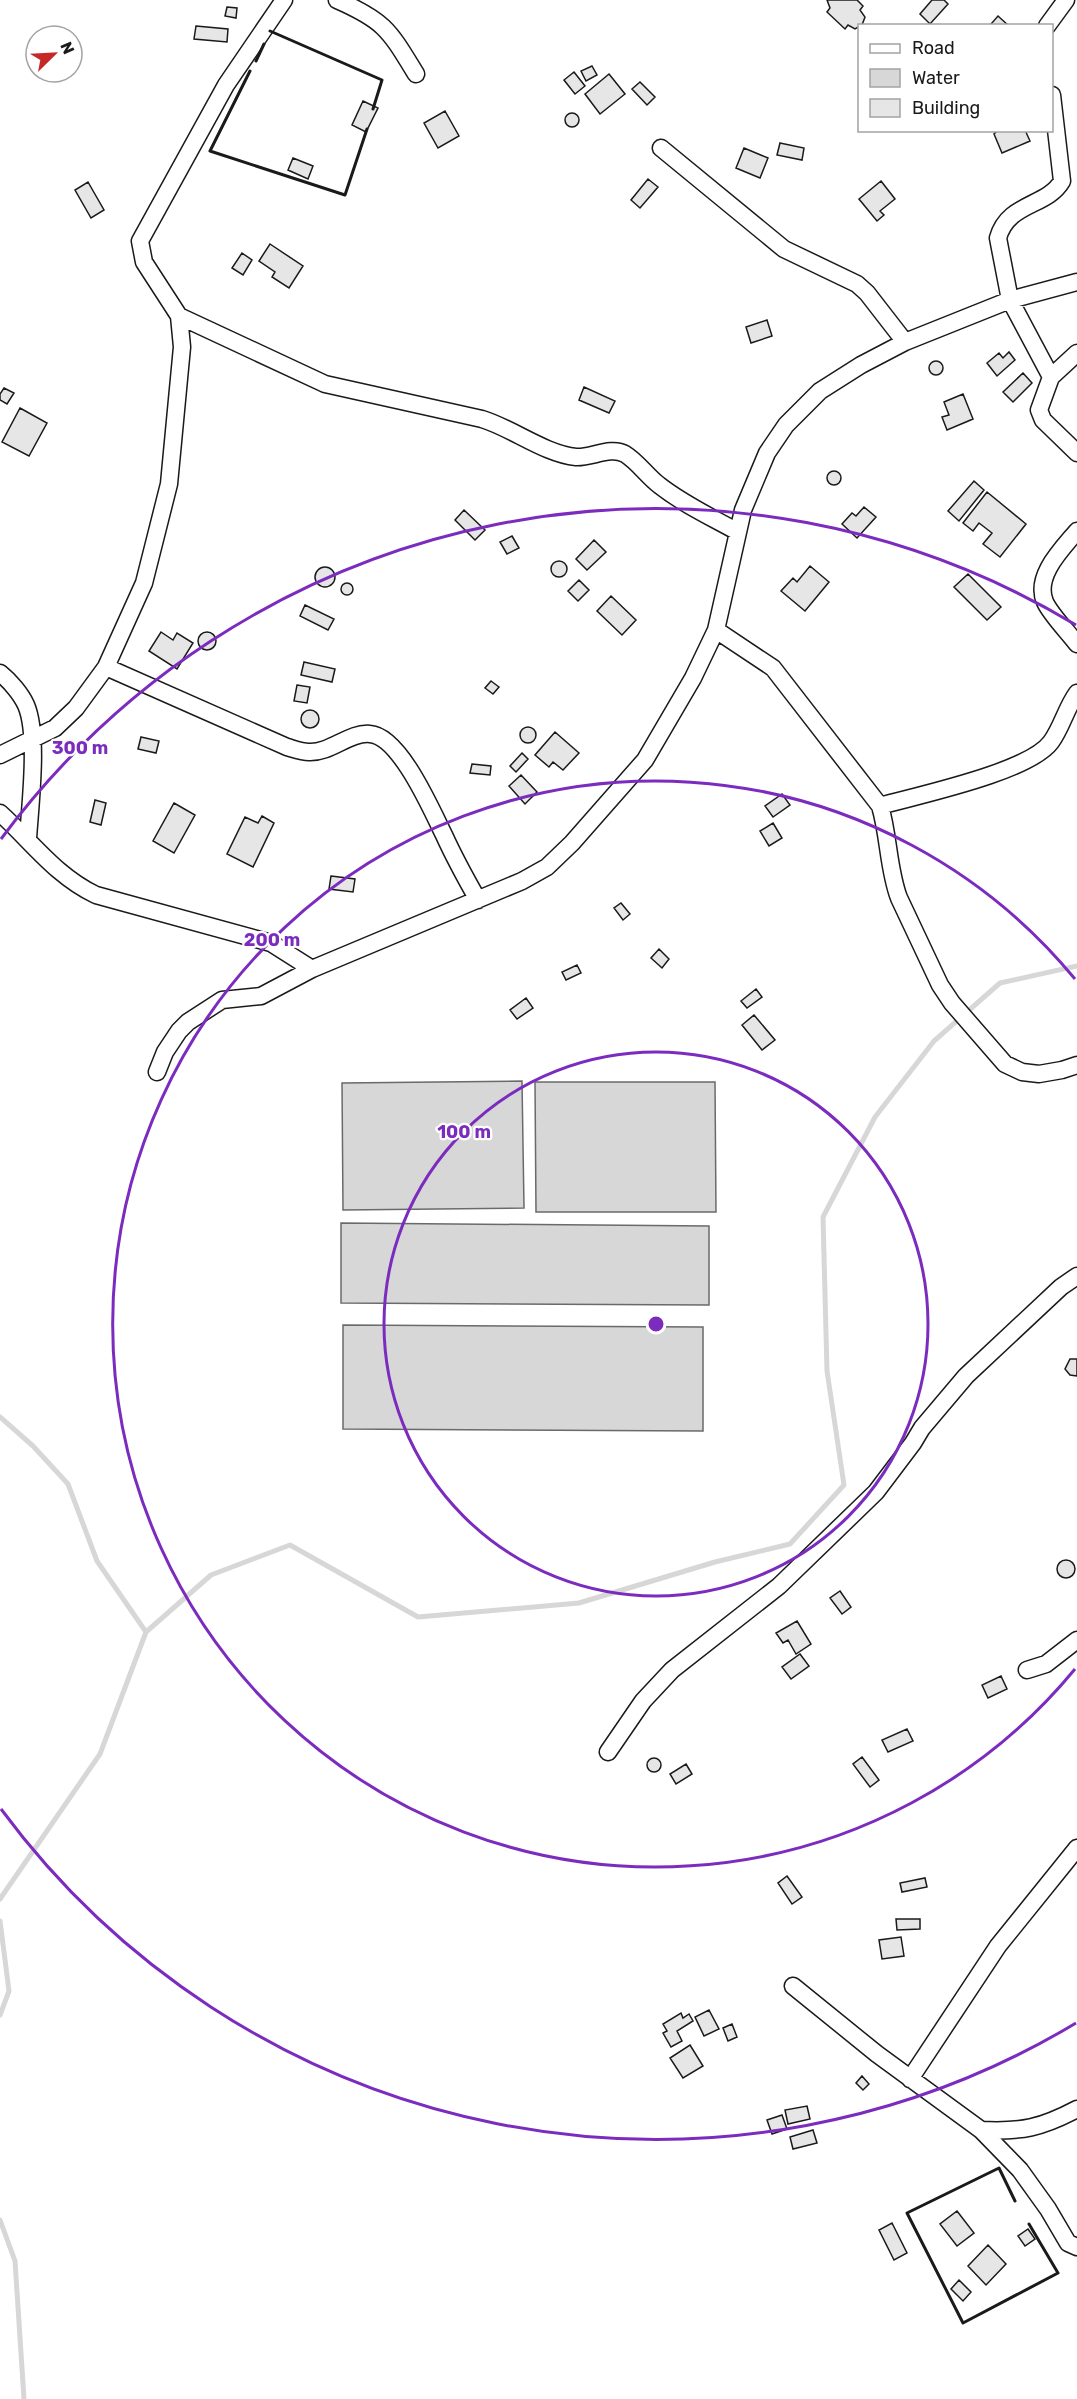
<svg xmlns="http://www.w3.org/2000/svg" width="1077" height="2399" font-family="Rubik,sans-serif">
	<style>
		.water { fill: #d7d7d7; stroke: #6a6a6a; stroke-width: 1.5 }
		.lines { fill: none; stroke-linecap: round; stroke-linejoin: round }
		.stream { stroke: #d7d7d7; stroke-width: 5 }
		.building { fill: #e6e6e6; stroke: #1a1a1a; stroke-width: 1.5 }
		.street-casing { stroke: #1a1a1a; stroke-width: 19 }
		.street { stroke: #fff; stroke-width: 16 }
		.wall { stroke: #1a1a1a; stroke-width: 3 }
		.ring { fill: none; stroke: #7b2cbf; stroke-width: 3 }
		.centre { fill: #7b2cbf; stroke: #fff; stroke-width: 3 }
		.ring-label { font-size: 18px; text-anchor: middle; font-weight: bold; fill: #7b2cbf; stroke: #fff; stroke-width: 4.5; stroke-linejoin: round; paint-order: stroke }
	</style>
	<rect width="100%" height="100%" fill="#fff"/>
	<path class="water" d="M 522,1081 L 524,1208 L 343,1210 L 342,1083 Z
		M 535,1082 L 715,1082 L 716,1212 L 536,1212 Z
		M 341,1223 L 709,1226 L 709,1305 L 341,1303 Z
		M 343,1325 L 703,1327 L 703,1431 L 343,1429 Z"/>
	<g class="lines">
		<path class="stream" d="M 0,1417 L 33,1446 L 68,1484 L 97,1561 L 146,1632
			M 0,1899 L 100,1754 L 146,1632 L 211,1575 L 290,1545 L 418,1617 L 579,1603 L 715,1562 L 790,1544 L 844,1485 L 827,1371 L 823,1217 L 875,1117 L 934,1041 L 1000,983 L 1077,966
			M 0,1921 L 9,1991 L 0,2015
			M 0,2220 L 15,2261 L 24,2399"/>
	</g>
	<path class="building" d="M 827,0 L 857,0 L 863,6 L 860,10 L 865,17 L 862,25 L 855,29 L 848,25 L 845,29 L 827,12 L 830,8 Z
		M 932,0 L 944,0 L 948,4 L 930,24 L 920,14 Z
		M 227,7 L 237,8 L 236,18 L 225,16 Z
		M 998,16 L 1009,26 L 992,26 L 991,24 Z
		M 196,26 L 228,29 L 227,42 L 194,39 Z
		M 592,66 L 597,75 L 586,81 L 581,71 Z
		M 574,72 L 585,86 L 575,94 L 564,80 Z
		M 609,74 L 625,94 L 600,114 L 585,94 Z
		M 640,82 L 655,97 L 647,105 L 632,89 Z
		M 363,101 L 378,108 L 366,132 L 352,125 Z
		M 445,111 L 459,136 L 438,148 L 424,123 Z
		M565 120a7 7 0 1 1 14 0a7 7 0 1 1-14 0Z
		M 998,130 L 1025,130 L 1030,141 L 1002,153 L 994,134 Z
		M 780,143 L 804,148 L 802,160 L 777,155 Z
		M 744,148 L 768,158 L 760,178 L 736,168 Z
		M 293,158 L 313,166 L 308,179 L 288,170 Z
		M 648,179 L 658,187 L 640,208 L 631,200 Z
		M 881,181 L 895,199 L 880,211 L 884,215 L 877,221 L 859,199 Z
		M 88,182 L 104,210 L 91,218 L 75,190 Z
		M 270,244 L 303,266 L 289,288 L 272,277 L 275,272 L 259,261 Z
		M 242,253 L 252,260 L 243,275 L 232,268 Z
		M 767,320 L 772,336 L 751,343 L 746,327 Z
		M 1009,352 L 1015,360 L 997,376 L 987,363 L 999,353 L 1003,358 Z
		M929 368a7 7 0 1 1 14 0a7 7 0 1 1-14 0Z
		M 1023,373 L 1032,383 L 1013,402 L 1003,392 Z
		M 584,387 L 615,401 L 609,413 L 579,400 Z
		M 4,388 L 14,393 L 7,404 L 0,400 L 0,394 Z
		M 963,394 L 973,419 L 947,430 L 942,417 L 949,415 L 944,402 Z
		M 20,408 L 47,423 L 29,456 L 2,442 Z
		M827 478a7 7 0 1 1 14 0a7 7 0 1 1-14 0Z
		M 974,481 L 984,490 L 959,521 L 948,511 Z
		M 987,492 L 1026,524 L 1000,557 L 983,544 L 992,533 L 979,523 L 973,531 L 963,523 Z
		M 864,507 L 876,517 L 857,538 L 842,524 L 852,513 L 856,516 Z
		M 464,510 L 485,530 L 475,540 L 455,520 Z
		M 512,536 L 519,548 L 507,554 L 500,542 Z
		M 594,540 L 606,552 L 587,570 L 576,559 Z
		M551 569a8 8 0 1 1 16 0a8 8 0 1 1-16 0Z
		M 810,566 L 829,582 L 805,611 L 781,591 L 793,578 L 797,582 Z
		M315 577a10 10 0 1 1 20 0a10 10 0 1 1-20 0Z
		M 968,574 L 1001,607 L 987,620 L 954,587 Z
		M 579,580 L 589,590 L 578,601 L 568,591 Z
		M341 589a6 6 0 1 1 12 0a6 6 0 1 1-12 0Z
		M 611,596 L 636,620 L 622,635 L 597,611 Z
		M 305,605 L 334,619 L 328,630 L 300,616 Z
		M 161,632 L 173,640 L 177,633 L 193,643 L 177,669 L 149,651 Z
		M198 641a9 9 0 1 1 18 0a9 9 0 1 1-18 0Z
		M 304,662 L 335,669 L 332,682 L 301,675 Z
		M 491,681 L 499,687 L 493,694 L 485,688 Z
		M 297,685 L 310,687 L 307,703 L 294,701 Z
		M301 719a9 9 0 1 1 18 0a9 9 0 1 1-18 0Z
		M520 735a8 8 0 1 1 16 0a8 8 0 1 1-16 0Z
		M 555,732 L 579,753 L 563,770 L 553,762 L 549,767 L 535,755 Z
		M 141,737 L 159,741 L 156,753 L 138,749 Z
		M 522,753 L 528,759 L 516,772 L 510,766 Z
		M 472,764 L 491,766 L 490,775 L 470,773 Z
		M 521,775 L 537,792 L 525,804 L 509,786 Z
		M 782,794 L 790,805 L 773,817 L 765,806 Z
		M 95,800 L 106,803 L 101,825 L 90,822 Z
		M 174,803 L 195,815 L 174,853 L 153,841 Z
		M 262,816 L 274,823 L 253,867 L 227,854 L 245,817 L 258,823 Z
		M 773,823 L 782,838 L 769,846 L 760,831 Z
		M 331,876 L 355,879 L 353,892 L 329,889 Z
		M 621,903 L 630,914 L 623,920 L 614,908 Z
		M 659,949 L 669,959 L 662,968 L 651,958 Z
		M 577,965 L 581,973 L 566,980 L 562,972 Z
		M 756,989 L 762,997 L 747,1008 L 741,1001 Z
		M 526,998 L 533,1008 L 517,1019 L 510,1010 Z
		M 754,1015 L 775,1040 L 762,1050 L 742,1025 Z
		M 1070,1359 L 1077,1359 L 1077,1376 L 1070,1375 L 1065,1369 Z
		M1057 1569a9 9 0 1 1 18 0a9 9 0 1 1-18 0Z
		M 840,1591 L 851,1607 L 842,1614 L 830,1598 Z
		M 797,1621 L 811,1644 L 796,1654 L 788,1640 L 783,1643 L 776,1633 Z
		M 800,1654 L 809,1666 L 791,1679 L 782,1667 Z
		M 1001,1676 L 1007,1689 L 988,1698 L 982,1685 Z
		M 907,1729 L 913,1741 L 888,1752 L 882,1740 Z
		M 862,1757 L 879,1780 L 870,1787 L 853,1764 Z
		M647 1765a7 7 0 1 1 14 0a7 7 0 1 1-14 0Z
		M 686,1764 L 692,1774 L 676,1784 L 670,1774 Z
		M 787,1876 L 802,1897 L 792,1904 L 778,1883 Z
		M 925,1878 L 927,1887 L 902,1892 L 900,1883 Z
		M 896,1919 L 920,1919 L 920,1929 L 897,1930 Z
		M 901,1937 L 904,1956 L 882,1959 L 879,1940 Z
		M 709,2010 L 719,2029 L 704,2036 L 695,2017 Z
		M 681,2013 L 683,2018 L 689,2014 L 693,2021 L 677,2031 L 682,2041 L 671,2047 L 663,2033 L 667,2031 L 663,2024 Z
		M 732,2024 L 737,2037 L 728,2041 L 723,2028 Z
		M 690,2045 L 703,2066 L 683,2078 L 670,2058 Z
		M 862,2076 L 869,2084 L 863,2090 L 856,2083 Z
		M 807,2106 L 810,2119 L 788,2124 L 785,2110 Z
		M 782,2115 L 787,2129 L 772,2134 L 767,2120 Z
		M 813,2130 L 817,2143 L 793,2149 L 790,2137 Z
		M 957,2211 L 974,2233 L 957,2246 L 940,2224 Z
		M 892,2223 L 907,2253 L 894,2260 L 879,2230 Z
		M 1028,2229 L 1035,2239 L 1025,2246 L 1018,2236 Z
		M 988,2245 L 1006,2264 L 986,2285 L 968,2266 Z
		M 959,2280 L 971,2292 L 963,2301 L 951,2289 Z"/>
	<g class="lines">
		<defs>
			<path id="street" d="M 337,0 C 385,21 389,30 416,74
				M 1047,26 L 1066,0
				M 661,148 L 784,249 L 857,284 L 867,293 L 905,342
				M 179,316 L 325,384 L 482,419 C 512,428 545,454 576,457 C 591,458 611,446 625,454 C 638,462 647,476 659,485 C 683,504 711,517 738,532
				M 1077,353 L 1051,377 L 1039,410 L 1043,420 L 1077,453
				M 1051,377 L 1010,300 L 998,238 C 1008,202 1047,207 1062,181 L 1052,95
				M 1077,531 C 1062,549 1034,576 1045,602 C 1051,615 1068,632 1077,644
				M 716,630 L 773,668 L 880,806 C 889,836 888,869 899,898 L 940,985 L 952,1003 L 1005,1064 L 1022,1072 L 1039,1074 L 1062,1070 L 1077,1065
				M 106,667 L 287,747 C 294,749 302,752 309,752 C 331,753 349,732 370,734 C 400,736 432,811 444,835 C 454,857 466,879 478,900
				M 0,673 C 10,681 21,694 26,705 C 39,735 30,805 28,839
				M 0,755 L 55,728 L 76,708 L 106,667 L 144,583 L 169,484 L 182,347 L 179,316 L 144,262 L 140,241 L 226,85 L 284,0
				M 880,806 C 919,795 1029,772 1051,742 C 1062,727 1066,708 1077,693
				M 0,813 C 32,842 56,876 96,895 L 271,943 L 312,969
				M 157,1072 L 165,1052 L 179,1031 L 188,1022 L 222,1000 L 261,996 L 312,969 L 522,881 L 547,867 L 572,843 L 645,760 L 693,678 L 716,630 L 743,510 L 767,453 L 786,425 L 820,391 L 861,365 L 905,342 L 1010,300 L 1077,282
				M 1027,1670 L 1046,1664 L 1077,1640
				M 608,1752 L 643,1701 L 672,1670 L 779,1586 L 876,1492 L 913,1443 L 922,1428 L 966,1376 L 1061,1287 L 1077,1276
				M 793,1986 L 877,2054 L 981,2130 L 1020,2170 L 1048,2209 L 1068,2243 L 1077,2247
				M 910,2079 L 998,1946 L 1077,1848
				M 981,2130 C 1022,2132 1041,2128 1077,2109"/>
		</defs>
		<use href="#street" class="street-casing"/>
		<use href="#street" class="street"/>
		<path class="wall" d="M 270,31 L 382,80 L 373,109
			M 256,61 L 264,44
			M 250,71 L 210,151 L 345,195 L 367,129
			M 1015,2201 L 999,2168 L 907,2213 L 963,2323 L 1058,2273 L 1029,2224"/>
	</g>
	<g class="ring">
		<circle cx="656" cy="1324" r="272"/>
		<path d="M1075 1669A543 543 0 1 1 1075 979"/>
		<path d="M1076 2023A815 815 0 0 1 1 1809M1 839A815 815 0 0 1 1076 625"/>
	</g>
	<circle cx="656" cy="1324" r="9" class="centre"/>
	<g class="ring-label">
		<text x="80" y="754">300 m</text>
		<text x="272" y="946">200 m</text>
		<text x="464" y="1138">100 m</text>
	</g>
	<rect x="858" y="24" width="195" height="108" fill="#ffffff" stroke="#a3a3a3" stroke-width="1.5"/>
	<rect x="870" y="44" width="30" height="9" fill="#ffffff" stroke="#a3a3a3" stroke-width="1.5"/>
	<text x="912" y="54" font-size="18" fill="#1a1a1a">Road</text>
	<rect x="870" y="69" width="30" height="18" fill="#d7d7d7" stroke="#a3a3a3" stroke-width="1.5"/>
	<text x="912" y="84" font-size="18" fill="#1a1a1a">Water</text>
	<rect x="870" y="99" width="30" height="18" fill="#e6e6e6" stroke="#a3a3a3" stroke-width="1.5"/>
	<text x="912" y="114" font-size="18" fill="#1a1a1a">Building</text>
	<g transform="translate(54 54) rotate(66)"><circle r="28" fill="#ffffff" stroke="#a3a3a3" stroke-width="1.5"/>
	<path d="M0-4.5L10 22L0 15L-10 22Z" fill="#c62828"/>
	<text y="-9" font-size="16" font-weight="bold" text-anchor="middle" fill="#1a1a1a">N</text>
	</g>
</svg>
